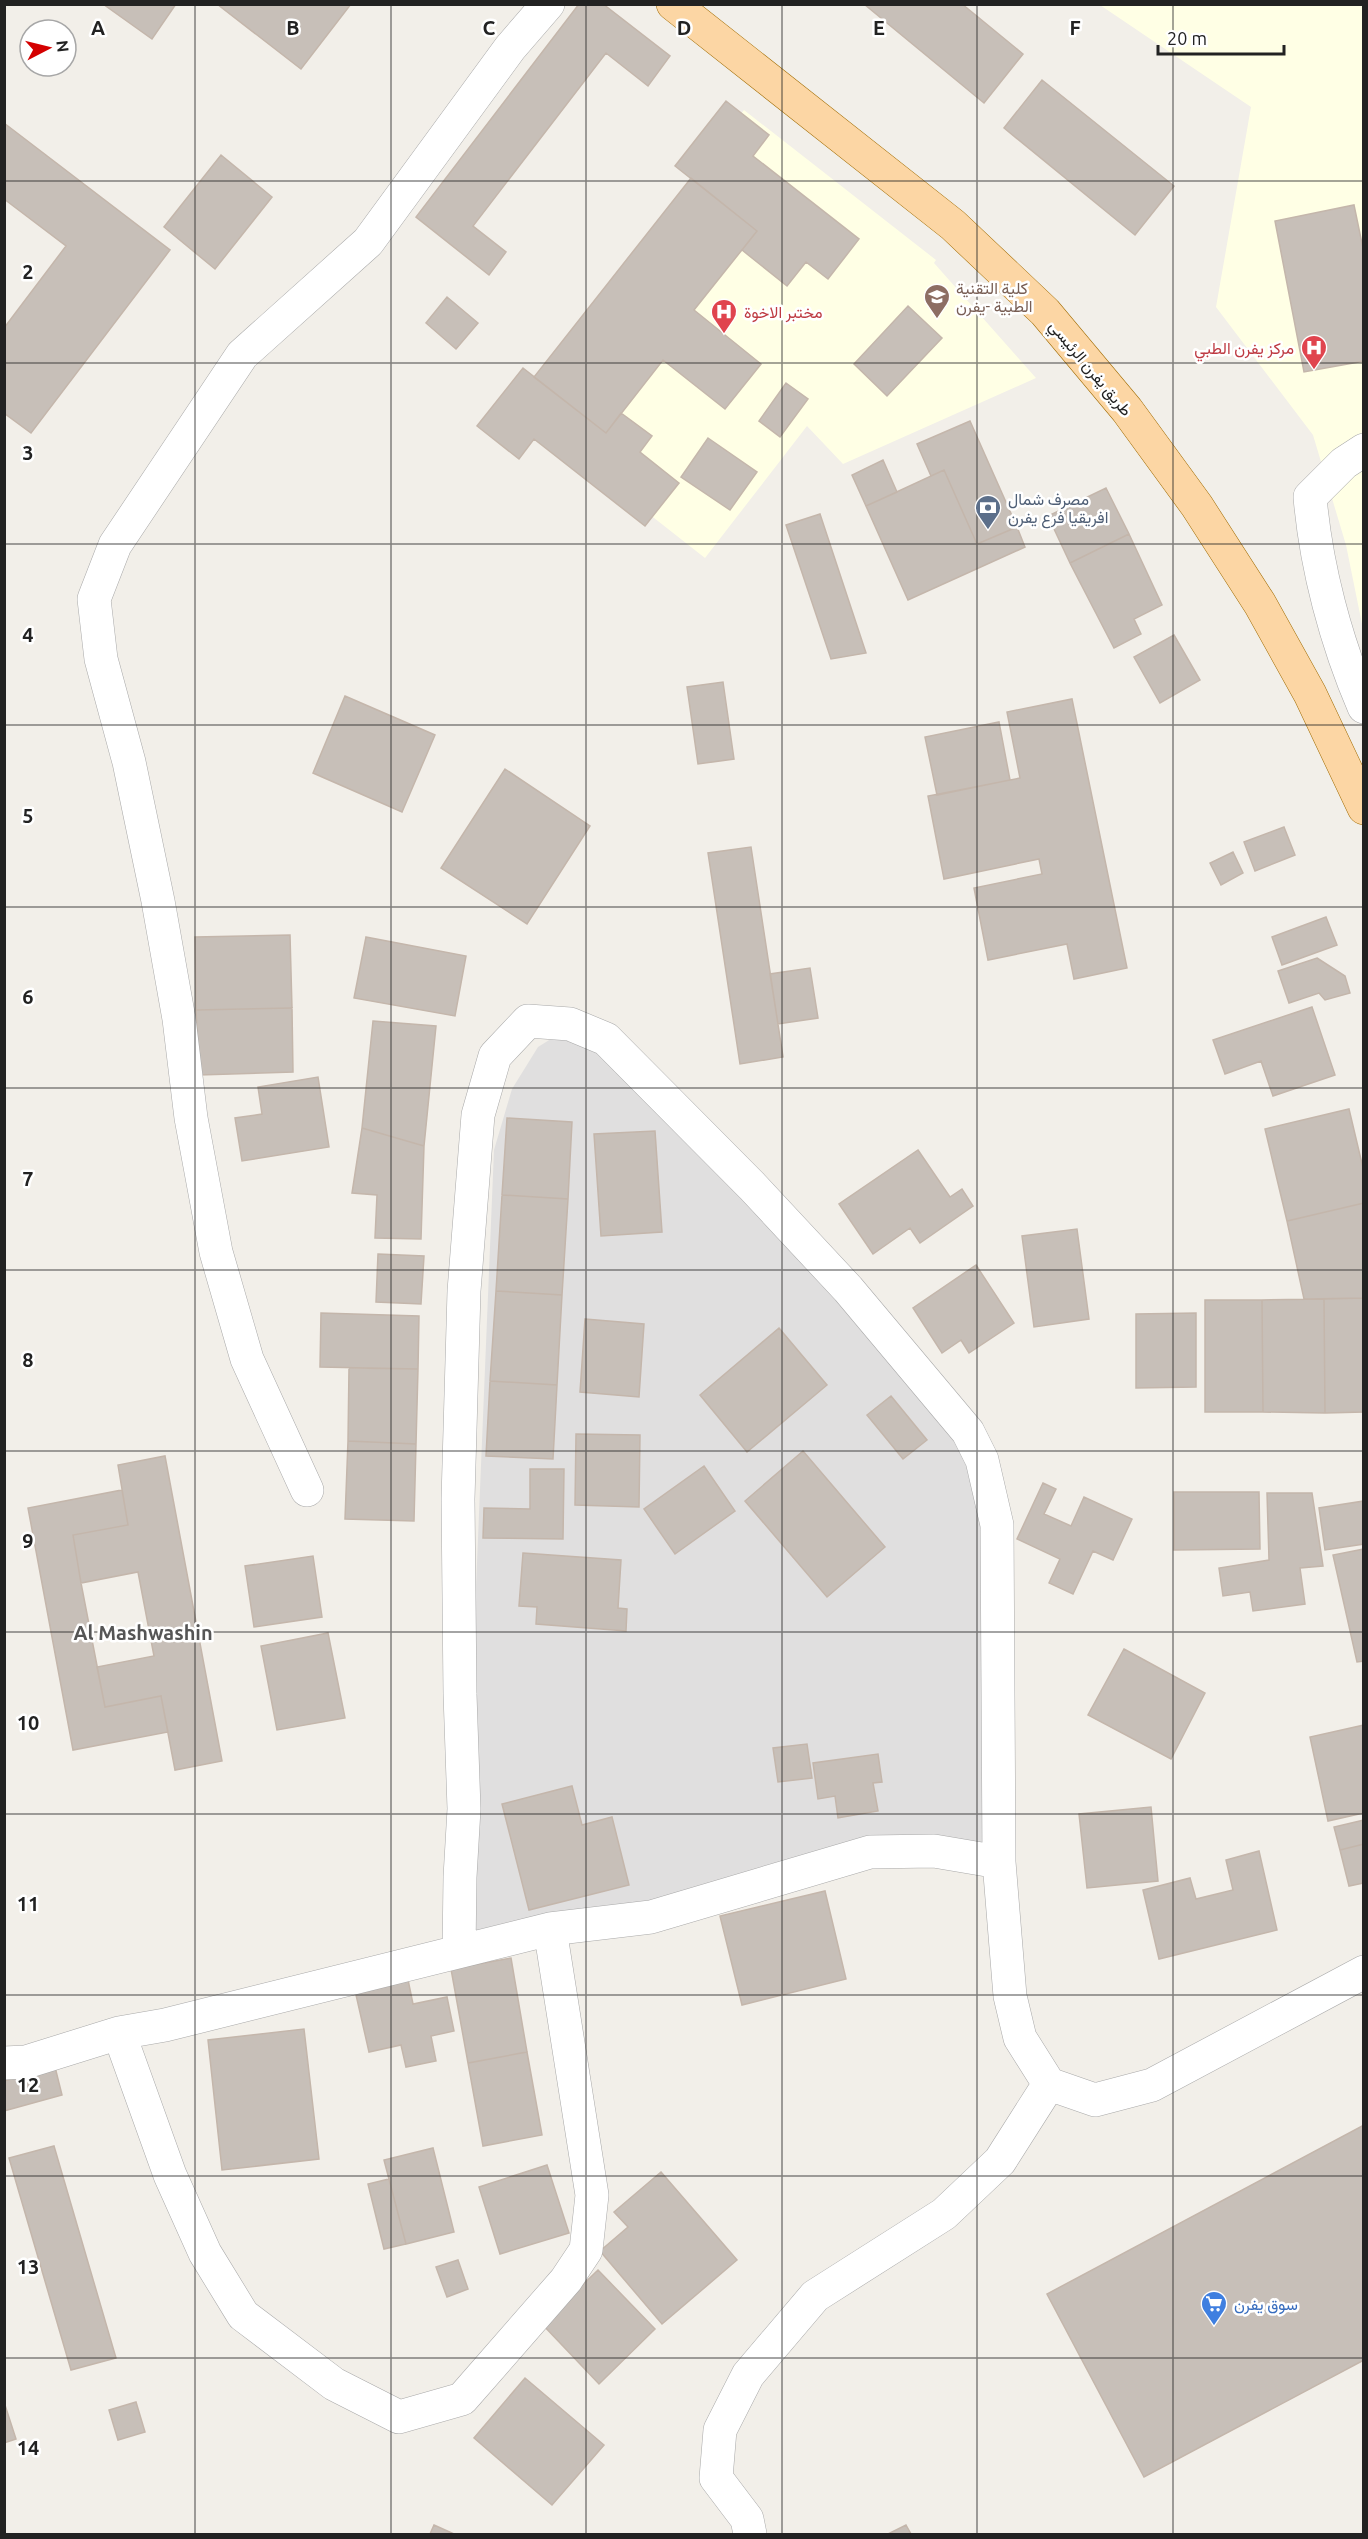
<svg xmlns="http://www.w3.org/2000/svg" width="1368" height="2539" font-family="Ubuntu,Vazirmatn,sans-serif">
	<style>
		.residential { fill: #e0dfdf }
		.education { fill: #ffffe5 }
		.building { fill: #c7bfb8; stroke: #c4b6ab; stroke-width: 1.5 }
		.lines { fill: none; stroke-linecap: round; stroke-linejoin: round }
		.minor-casing { stroke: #a9a9a9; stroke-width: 34 }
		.major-casing { stroke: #a06b00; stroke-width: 34 }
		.minor { stroke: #fff; stroke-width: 33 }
		.major { stroke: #fcd6a4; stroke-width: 33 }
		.grid { fill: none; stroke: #222; stroke-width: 1.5; stroke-opacity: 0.55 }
		.labels { text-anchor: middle; stroke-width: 5; stroke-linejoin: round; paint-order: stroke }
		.education-label { font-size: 16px; fill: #785e54; stroke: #fff; text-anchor: start }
		.health-label { font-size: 16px; fill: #be3a42; stroke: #fff; text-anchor: start }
		.street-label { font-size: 16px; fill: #222; stroke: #fff }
		.service-label { font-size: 16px; fill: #4e5e75; stroke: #fff; text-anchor: start }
		.shop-label { font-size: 16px; fill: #366cbe; stroke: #fff; text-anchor: start }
		.quarter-label { font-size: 20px; font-weight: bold; fill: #555; stroke: #fff }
		.grid-label { font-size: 20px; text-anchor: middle; font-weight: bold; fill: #222; stroke: #fff; stroke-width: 5; stroke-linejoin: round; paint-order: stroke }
	</style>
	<rect width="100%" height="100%" fill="#f2efe9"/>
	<path class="residential" d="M 570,1027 L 810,1253 L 980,1462 L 996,1858 L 935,1846 L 466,1961 L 464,1878 L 494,1150 L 512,1089 L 538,1047 Z"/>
	<path class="education" d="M 1100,5 L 1363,5 L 1363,629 L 1346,545 L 1313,435 L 1216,307 L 1251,107 Z
		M 744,110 L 936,260 L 934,263 L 1036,378 L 843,464 L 807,426 L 705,558 L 514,408 Z"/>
	<path class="building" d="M 103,4 L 176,4 L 152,39 Z
		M 217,4 L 351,4 L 301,69 Z
		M 579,4 L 603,4 L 670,56 L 648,86 L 606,53 L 473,226 L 506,252 L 489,275 L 416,217 Z
		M 864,4 L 962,4 L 1023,54 L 984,103 Z
		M 1042,80 L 1174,186 L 1135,235 L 1004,128 Z
		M 726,101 L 769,135 L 753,156 L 859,239 L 828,279 L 806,262 L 787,286 L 742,250 L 757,231 L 675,166 Z
		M 4,123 L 170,250 L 31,433 L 4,413 L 4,328 L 66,246 L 4,199 Z
		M 221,155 L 272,197 L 215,269 L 164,227 Z
		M 691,178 L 757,231 L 694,310 L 761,364 L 725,409 L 663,360 L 606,433 L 534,377 Z
		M 1354,205 L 1364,253 L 1364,361 L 1304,372 L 1275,221 Z
		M 447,297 L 478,323 L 456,349 L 426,323 Z
		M 908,306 L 942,338 L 887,396 L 854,364 Z
		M 523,368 L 606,433 L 621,413 L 652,436 L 640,452 L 679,483 L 645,526 L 534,439 L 519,459 L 477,426 Z
		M 786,383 L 808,399 L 780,437 L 759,421 Z
		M 970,421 L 1017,527 L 977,544 L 944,470 L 931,476 L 917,444 Z
		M 708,438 L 757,472 L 730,510 L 681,477 Z
		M 883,460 L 897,492 L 866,506 L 852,475 Z
		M 944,470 L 977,544 L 1017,527 L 1025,547 L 908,600 L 866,506 Z
		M 1106,488 L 1129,534 L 1070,563 L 1048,516 Z
		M 820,514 L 866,653 L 831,659 L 786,525 Z
		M 1129,534 L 1162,605 L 1134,619 L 1141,634 L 1114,648 L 1070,563 Z
		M 1174,635 L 1200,680 L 1160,703 L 1134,657 Z
		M 723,682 L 734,759 L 698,764 L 687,687 Z
		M 345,696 L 435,735 L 402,812 L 313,773 Z
		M 1072,699 L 1127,968 L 1074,979 L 1067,944 L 988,960 L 974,888 L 1042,874 L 1039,859 L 944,879 L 928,796 L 1020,778 L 1007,712 Z
		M 999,722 L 1010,780 L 937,795 L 925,737 Z
		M 505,769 L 590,826 L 527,924 L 441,868 Z
		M 1284,827 L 1295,855 L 1255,871 L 1244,842 Z
		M 751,847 L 783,1057 L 740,1064 L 708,853 Z
		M 1233,852 L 1243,873 L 1221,885 L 1210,863 Z
		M 1326,917 L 1337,945 L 1282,965 L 1272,937 Z
		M 290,935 L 292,1008 L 196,1010 L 195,937 Z
		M 366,937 L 466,956 L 455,1016 L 354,998 Z
		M 1317,958 L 1345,976 L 1350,993 L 1325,1000 L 1319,993 L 1289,1003 L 1278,971 Z
		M 810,968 L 818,1018 L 778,1024 L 770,974 Z
		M 1312,1007 L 1335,1075 L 1273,1096 L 1261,1061 L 1225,1074 L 1213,1040 Z
		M 292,1008 L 293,1072 L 199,1075 L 196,1010 Z
		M 373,1021 L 436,1026 L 424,1146 L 362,1128 Z
		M 318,1077 L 329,1147 L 242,1161 L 235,1118 L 262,1114 L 258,1087 Z
		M 1349,1109 L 1364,1172 L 1364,1203 L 1287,1221 L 1265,1129 Z
		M 507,1118 L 572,1122 L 568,1199 L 502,1195 Z
		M 362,1128 L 424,1146 L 421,1239 L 375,1238 L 377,1195 L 352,1193 Z
		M 655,1131 L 662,1232 L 601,1236 L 594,1134 Z
		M 918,1150 L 950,1197 L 962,1189 L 973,1206 L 920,1243 L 910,1228 L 873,1254 L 839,1204 Z
		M 502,1195 L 568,1199 L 562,1295 L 496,1291 Z
		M 1364,1203 L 1364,1298 L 1304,1299 L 1287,1221 Z
		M 1077,1229 L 1089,1319 L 1034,1327 L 1022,1236 Z
		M 378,1254 L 424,1256 L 421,1304 L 376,1302 Z
		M 976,1265 L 1014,1323 L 969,1353 L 961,1340 L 942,1353 L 913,1308 Z
		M 496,1291 L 562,1295 L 557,1385 L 490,1381 Z
		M 1364,1298 L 1364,1412 L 1325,1413 L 1324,1299 Z
		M 1324,1299 L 1325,1413 L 1263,1412 L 1262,1300 Z
		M 1205,1300 L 1262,1300 L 1263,1412 L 1205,1412 Z
		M 321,1313 L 419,1316 L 418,1369 L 320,1367 Z
		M 1196,1313 L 1196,1387 L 1136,1388 L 1136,1314 Z
		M 585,1319 L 644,1324 L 639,1397 L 580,1392 Z
		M 779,1328 L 827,1385 L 747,1452 L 700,1395 Z
		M 349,1368 L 418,1369 L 416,1444 L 348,1441 Z
		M 490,1381 L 557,1385 L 553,1459 L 486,1456 Z
		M 891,1396 L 927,1440 L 903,1459 L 867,1415 Z
		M 576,1434 L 640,1435 L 639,1507 L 575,1505 Z
		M 348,1441 L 416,1444 L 414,1521 L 345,1519 Z
		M 803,1451 L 885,1547 L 827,1597 L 745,1501 Z
		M 165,1456 L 222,1761 L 175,1770 L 161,1696 L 105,1707 L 97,1667 L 154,1656 L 138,1572 L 81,1583 L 73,1535 L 128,1525 L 118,1465 Z
		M 704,1466 L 735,1511 L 675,1554 L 644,1509 Z
		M 530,1469 L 564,1469 L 563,1539 L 483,1538 L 484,1508 L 530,1509 Z
		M 1043,1483 L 1056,1489 L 1044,1514 L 1071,1526 L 1084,1497 L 1132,1519 L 1113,1560 L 1093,1551 L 1073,1594 L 1049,1583 L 1060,1559 L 1017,1539 Z
		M 122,1490 L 128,1525 L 73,1535 L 81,1583 L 105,1707 L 161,1696 L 168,1732 L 73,1750 L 28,1508 Z
		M 1174,1492 L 1259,1492 L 1260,1549 L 1174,1550 Z
		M 1267,1493 L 1312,1493 L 1323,1566 L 1300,1568 L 1305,1604 L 1253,1611 L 1250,1592 L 1223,1596 L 1219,1568 L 1269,1560 Z
		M 1364,1501 L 1364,1544 L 1325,1550 L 1319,1508 Z
		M 1364,1549 L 1364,1661 L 1357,1662 L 1333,1555 Z
		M 523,1553 L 621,1560 L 618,1608 L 627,1609 L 626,1631 L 536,1624 L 537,1607 L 519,1606 Z
		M 313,1556 L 322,1617 L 254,1627 L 245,1566 Z
		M 328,1633 L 345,1718 L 277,1730 L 261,1646 Z
		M 1124,1649 L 1205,1693 L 1171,1759 L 1088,1715 Z
		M 1364,1725 L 1364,1813 L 1328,1821 L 1310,1737 Z
		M 807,1744 L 812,1778 L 778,1782 L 773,1748 Z
		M 878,1754 L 882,1782 L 873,1783 L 878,1811 L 838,1818 L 835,1796 L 818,1799 L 813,1763 Z
		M 572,1786 L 582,1825 L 612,1817 L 629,1885 L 529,1910 L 502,1804 Z
		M 1151,1807 L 1158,1881 L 1087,1888 L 1079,1814 Z
		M 1364,1820 L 1364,1844 L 1340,1850 L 1334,1827 Z
		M 1364,1844 L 1364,1883 L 1349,1886 L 1340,1850 Z
		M 1259,1851 L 1277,1930 L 1159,1959 L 1143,1890 L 1190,1878 L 1196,1899 L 1233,1890 L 1226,1860 Z
		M 825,1891 L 846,1979 L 742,2005 L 720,1916 Z
		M 511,1958 L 527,2052 L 468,2063 L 451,1969 Z
		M 407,1975 L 413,2004 L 447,1997 L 454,2031 L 431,2036 L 436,2061 L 406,2067 L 401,2045 L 369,2052 L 354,1986 Z
		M 304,2029 L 319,2159 L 222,2170 L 208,2040 Z
		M 527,2052 L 542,2135 L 483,2146 L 468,2063 Z
		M 55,2067 L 62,2095 L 4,2111 L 4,2081 Z
		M 1364,2125 L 1364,2360 L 1144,2477 L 1047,2294 Z
		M 54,2146 L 116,2358 L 71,2370 L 9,2158 Z
		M 433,2148 L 454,2232 L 406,2244 L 384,2160 Z
		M 547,2165 L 569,2233 L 500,2254 L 479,2187 Z
		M 661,2172 L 737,2260 L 662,2324 L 600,2251 L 628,2227 L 614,2212 Z
		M 389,2179 L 406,2244 L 384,2249 L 368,2184 Z
		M 458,2260 L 468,2289 L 447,2297 L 436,2267 Z
		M 598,2270 L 655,2329 L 599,2384 L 542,2324 Z
		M 525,2378 L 604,2445 L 552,2505 L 474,2438 Z
		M 4,2402 L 16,2439 L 4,2443 Z
		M 136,2402 L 145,2432 L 118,2440 L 109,2410 Z
		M 434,2525 L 454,2534 L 430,2534 Z
		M 906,2525 L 911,2534 L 888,2534 Z"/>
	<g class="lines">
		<defs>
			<path id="minor" d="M 1364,450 L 1344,463 L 1310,497 C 1316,567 1336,642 1364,707
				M 307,1490 L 247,1359 L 216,1252 L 191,1118 L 179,1019 L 158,901 L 129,762 L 101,659 L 94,599 L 115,545 L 242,355 L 368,242 L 510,48 L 548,4
				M 459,1951 L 460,1877 L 464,1809 L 460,1694 L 458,1499 L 464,1291 L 478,1115 L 495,1056 L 528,1021 L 570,1024 L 606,1039 L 752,1186 L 848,1289 L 968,1432 L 982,1460 L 997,1525 L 999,1862 L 1010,1996 L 1020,2038 L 1049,2084 L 1095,2100 L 1152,2085 L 1364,1972
				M 119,2033 L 170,2175 L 205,2253 L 243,2315 L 334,2384 L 399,2417 L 462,2399 L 566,2280 L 586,2250 L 592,2195 L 550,1929
				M 4,2063 L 26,2062 L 119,2033 L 165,2025 L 550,1929 L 651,1917 L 870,1852 L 934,1851 L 999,1862
				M 750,2534 L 747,2519 L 716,2478 L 720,2430 L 748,2375 L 815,2296 L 944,2214 L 1000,2161 L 1049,2084"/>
			<path id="major" d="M 673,4 L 953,225 L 1045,312 L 1127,410 L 1197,506 L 1260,604 L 1310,694 L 1364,808"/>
		</defs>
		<use href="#minor" class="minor-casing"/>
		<use href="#major" class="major-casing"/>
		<use href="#minor" class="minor"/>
		<use href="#major" class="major"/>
	</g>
	<path class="grid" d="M 195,4 L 195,2534M 391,4 L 391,2534M 586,4 L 586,2534M 782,4 L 782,2534M 977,4 L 977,2534M 1173,4 L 1173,2534M 4,181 L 1364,181M 4,363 L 1364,363M 4,544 L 1364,544M 4,725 L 1364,725M 4,907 L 1364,907M 4,1088 L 1364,1088M 4,1270 L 1364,1270M 4,1451 L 1364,1451M 4,1632 L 1364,1632M 4,1814 L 1364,1814M 4,1995 L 1364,1995M 4,2176 L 1364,2176M 4,2358 L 1364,2358"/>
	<defs>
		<symbol id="university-pin" viewBox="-11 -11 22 30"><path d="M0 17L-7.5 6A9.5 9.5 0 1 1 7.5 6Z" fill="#8d6e63" stroke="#fff"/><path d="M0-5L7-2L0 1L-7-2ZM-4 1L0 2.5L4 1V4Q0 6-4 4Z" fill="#fff"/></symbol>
		<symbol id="hospital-pin" viewBox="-11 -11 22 30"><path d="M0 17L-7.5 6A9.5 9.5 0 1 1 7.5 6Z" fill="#e0444e" stroke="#fff"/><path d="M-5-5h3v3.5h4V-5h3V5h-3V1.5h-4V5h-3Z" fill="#fff"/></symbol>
		<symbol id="bank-pin" viewBox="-11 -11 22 30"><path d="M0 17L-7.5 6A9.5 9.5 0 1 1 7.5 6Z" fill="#5c6f8a" stroke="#fff"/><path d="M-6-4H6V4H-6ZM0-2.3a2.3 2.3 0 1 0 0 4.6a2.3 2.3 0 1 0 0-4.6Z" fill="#fff"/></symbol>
		<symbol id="supermarket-pin" viewBox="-11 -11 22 30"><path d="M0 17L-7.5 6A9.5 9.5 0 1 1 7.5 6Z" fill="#3f7fe0" stroke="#fff"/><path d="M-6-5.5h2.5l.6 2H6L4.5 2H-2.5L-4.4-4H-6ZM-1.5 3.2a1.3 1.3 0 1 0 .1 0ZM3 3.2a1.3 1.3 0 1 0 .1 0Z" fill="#fff"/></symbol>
	</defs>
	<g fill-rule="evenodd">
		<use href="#university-pin" x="922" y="282" width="30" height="40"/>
		<use href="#hospital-pin" x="709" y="297" width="30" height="40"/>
		<use href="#hospital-pin" x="1299" y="333" width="30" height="40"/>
		<use href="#bank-pin" x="973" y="493" width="30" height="40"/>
		<use href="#supermarket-pin" x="1199" y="2289" width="30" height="40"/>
	</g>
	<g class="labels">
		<g class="education-label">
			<text x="956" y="294">كلية التقنية<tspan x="956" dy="18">الطبية -يفرن</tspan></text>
		</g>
		<g class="health-label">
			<text x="744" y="318">مختبر الاخوة</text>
			<text x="1294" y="354" text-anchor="end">مركز يفرن الطبي</text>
		</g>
		<g class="street-label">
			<text transform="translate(1091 368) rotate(50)" y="6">طريق يفرن الرئيسي</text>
		</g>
		<g class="service-label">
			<text x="1008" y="505">مصرف شمال<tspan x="1008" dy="18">افريقيا فرع يفرن</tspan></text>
		</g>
		<g class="shop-label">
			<text x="1234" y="2310">سوق يفرن</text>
		</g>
		<g class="quarter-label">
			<text x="143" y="1640">Al Mashwashin</text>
		</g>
	</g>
	<g class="grid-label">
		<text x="98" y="35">A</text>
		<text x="293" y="35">B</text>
		<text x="489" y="35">C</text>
		<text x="684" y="35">D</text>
		<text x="879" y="35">E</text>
		<text x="1075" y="35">F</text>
		<text x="28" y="279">2</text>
		<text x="28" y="460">3</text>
		<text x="28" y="642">4</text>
		<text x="28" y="823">5</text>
		<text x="28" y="1004">6</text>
		<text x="28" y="1186">7</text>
		<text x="28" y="1367">8</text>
		<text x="28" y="1548">9</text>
		<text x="28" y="1730">10</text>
		<text x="28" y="1911">11</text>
		<text x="28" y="2092">12</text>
		<text x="28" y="2274">13</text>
		<text x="28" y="2455">14</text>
	</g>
	<rect width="1368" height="2539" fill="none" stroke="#222222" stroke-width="12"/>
	<g transform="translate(48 48) rotate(83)"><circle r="28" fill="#ffffff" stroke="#a7a7a7" stroke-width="1.5"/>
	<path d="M0-4.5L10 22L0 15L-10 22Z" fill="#d40000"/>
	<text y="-9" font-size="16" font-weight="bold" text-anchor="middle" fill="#222222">N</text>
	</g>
	<path d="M1158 45v9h126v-9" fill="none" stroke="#222222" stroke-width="3"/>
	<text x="1167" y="45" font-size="18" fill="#222222" stroke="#ffffff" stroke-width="4.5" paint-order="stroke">20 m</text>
</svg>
